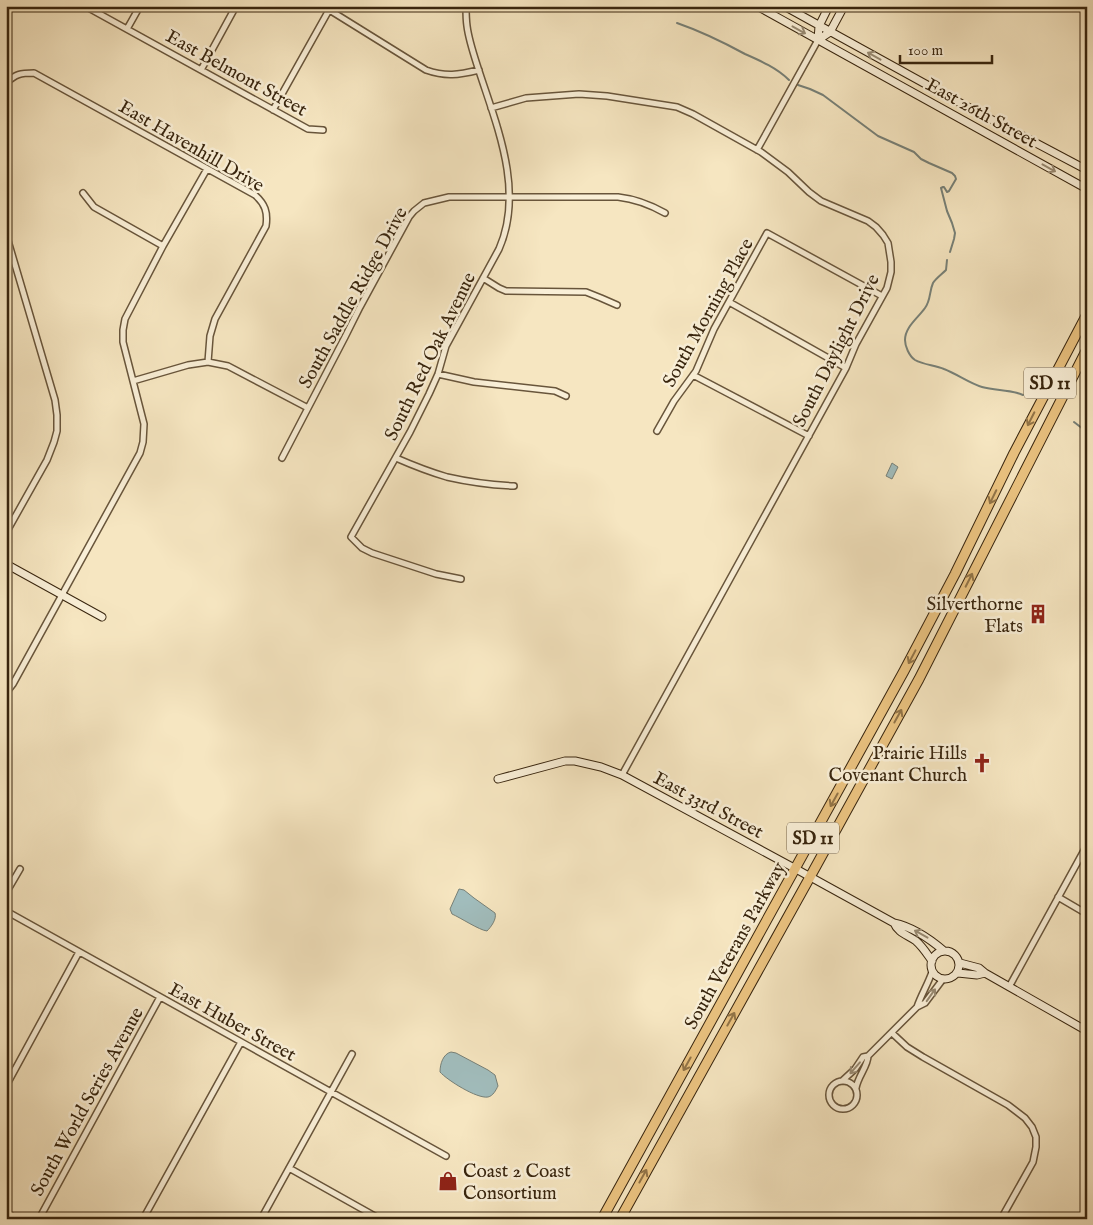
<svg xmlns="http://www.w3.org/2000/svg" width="1093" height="1225" font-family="'IM FELL English',serif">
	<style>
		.water { fill: #a1bdbd; stroke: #778077 }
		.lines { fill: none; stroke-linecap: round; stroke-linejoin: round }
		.stream { stroke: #778077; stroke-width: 2 }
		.street-casing { stroke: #68553b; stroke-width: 8 }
		.secondary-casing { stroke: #38250e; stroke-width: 9 }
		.highway-casing { stroke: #38250e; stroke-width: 11 }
		.street { stroke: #f9efd7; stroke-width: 5 }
		.secondary { stroke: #f9efd7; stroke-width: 7 }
		.highway { stroke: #ebc380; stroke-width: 9 }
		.oneway { stroke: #988a72 }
		.oneway2 { stroke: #927447 }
		.labels { text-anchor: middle; stroke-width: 5; stroke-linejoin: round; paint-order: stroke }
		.shield { fill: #f9efd7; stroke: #72624a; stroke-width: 1 }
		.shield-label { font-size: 18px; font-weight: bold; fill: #38250e }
		.street-label { font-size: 19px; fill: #38250e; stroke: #f9efd7 }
		.poi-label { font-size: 19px; fill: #38250e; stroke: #f9efd7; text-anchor: end }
	</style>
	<rect width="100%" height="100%" fill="#f6e6c1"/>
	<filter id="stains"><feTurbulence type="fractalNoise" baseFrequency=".004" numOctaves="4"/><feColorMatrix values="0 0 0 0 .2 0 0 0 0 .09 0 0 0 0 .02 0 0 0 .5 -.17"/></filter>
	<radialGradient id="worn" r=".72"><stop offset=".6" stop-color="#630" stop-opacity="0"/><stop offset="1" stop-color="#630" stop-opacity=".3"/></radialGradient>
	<path class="water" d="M 892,463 L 898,467 L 892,479 L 886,476 Z
		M 459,889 L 464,890 L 474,898 L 495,913 C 497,919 491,927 487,931 C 479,930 461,918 452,914 L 450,909 Z
		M 451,1052 L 456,1053 L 488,1070 L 495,1075 L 498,1086 C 496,1090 493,1096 488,1097 C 477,1099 447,1080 440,1072 C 440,1064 443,1054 451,1052 Z"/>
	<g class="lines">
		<path class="stream" d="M 677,23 C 700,31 723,42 745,54 C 761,61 777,68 789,80
			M 798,85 L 810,89 L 823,95 L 878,136 L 914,152 L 921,159 L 929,163 L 952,173 L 955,176 L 956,179 L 949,191 L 947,192 L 944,187 L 943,187 L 941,188 L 947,211 L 952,223 L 955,233 L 954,239 L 950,252
			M 947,260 L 946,270 C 942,274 936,278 933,283 C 929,292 931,300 925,308 C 918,318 905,327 905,340 C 905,346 909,356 915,360 C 924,365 935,365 944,369 C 957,374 969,383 982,387 C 996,391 1010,389 1023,395
			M 1074,422 L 1087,432"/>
		<defs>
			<path id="street" d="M 85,6 L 308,129 L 323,130
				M 323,6 L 426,70 C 446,77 458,75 479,70
				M 127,29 L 140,6
				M 201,70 L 236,6
				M 6,83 C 16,74 20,73 34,73 L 255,195 C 265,204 268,212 266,226 L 215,319 L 210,336 L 208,362
				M 491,108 L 526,98 L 579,94 L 607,96 L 677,107 L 693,114 L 761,152 L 788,172 L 809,192 L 821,201 L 868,221 L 876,227 L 883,235 L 888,243 L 891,262 L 891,272 L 887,288 L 856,344 L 846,368 L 622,775
				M 273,110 L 329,10
				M 757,150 L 818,40
				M 83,193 L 94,207 L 163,246
				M 6,234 L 55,400 L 57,415 L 57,431 L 54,442 L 47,460 L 6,533
				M 483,278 L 499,288 L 506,291 L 586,292 L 601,298 L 617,305
				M 729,302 L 846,368
				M 438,374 L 474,382 L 555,391 L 566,396
				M 693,375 L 809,436
				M 133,381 L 188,365 L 208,362 L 228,366 L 308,408
				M 657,431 L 674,401 L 696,371 L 714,329 L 767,233 L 882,296
				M 282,458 L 345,337 L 360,307 L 409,217 L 414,211 L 424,203 L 449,197 L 618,197 C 636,199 649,204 665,213
				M 396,458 C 412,465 430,472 447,477 C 469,482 492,485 514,486
				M 461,579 L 436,574 L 372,553 L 362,548 L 351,537 L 410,432 L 429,394 L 438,374 L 446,346 L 499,249 C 524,192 498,129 480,74 C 475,58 469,42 467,26 C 466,19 466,13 466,6
				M 6,693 L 13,684 L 140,453 L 143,442 L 144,424 L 123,342 L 123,330 L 125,319 L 163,246 L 207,169
				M 6,893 L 20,869
				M 1058,897 L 1087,914
				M 6,911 L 446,1156
				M 1009,987 L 1087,845
				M 917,1007 C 921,995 928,984 932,972
				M 892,1033 L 907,1047 L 923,1057 L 1008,1105 L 1025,1118 L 1032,1127 L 1036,1137 L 1036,1147 L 1033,1162 L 1001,1219
				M 842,1081 L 855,1069 L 863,1057 L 868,1056 L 917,1007 L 925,1003 L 943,979
				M829 1095a14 14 0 1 1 28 0a14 14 0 1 1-28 0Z
				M 6,1086 L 79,952
				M 856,1088 C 858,1076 868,1066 868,1056
				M 289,1168 L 380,1219
				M 6,1213 L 17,1219
				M 39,1219 L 160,997
				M 143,1219 L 241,1042
				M 261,1219 L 352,1054"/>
			<path id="secondary" d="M 757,6 L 1087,189
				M 784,6 L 949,97 L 1087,170
				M 818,40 L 830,32 L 844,6
				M 818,40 L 819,26 L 829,6
				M 6,564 L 102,617
				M 498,779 L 565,761 L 575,761 L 601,767 L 622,775 L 796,869 L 894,923 C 913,927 930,939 944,951
				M 894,923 C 898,933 908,935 916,941 C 923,947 927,954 932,961
				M931 965a14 14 0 1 1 28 0a14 14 0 1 1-28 0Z
				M 960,963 L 979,968 L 985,973 L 1087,1031
				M 958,973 L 977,975 L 985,973"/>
			<path id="highway" d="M 602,1219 L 904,671 L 955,574 L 1014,453 L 1087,314
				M 620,1219 L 810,877 L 919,679 L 1087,349"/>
		</defs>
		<use href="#street" class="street-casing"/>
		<use href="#secondary" class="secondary-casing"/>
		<use href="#highway" class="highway-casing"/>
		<use href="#street" class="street"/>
		<use href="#secondary" class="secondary"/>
		<use href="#highway" class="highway"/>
	</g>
	<defs><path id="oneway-shaft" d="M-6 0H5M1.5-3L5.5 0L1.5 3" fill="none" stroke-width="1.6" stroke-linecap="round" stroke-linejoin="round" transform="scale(1.25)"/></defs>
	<g class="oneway">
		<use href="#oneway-shaft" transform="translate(799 30) rotate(29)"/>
		<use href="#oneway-shaft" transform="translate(874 56) rotate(-151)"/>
		<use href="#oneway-shaft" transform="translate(1049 168) rotate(29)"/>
		<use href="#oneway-shaft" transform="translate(921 934) rotate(-151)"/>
		<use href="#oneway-shaft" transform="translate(931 995) rotate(-55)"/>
		<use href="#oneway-shaft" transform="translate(855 1068) rotate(131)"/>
	</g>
	<g class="oneway2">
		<use href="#oneway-shaft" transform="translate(1031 419) rotate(117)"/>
		<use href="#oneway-shaft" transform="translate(993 497) rotate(116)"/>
		<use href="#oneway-shaft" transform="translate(969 580) rotate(-63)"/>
		<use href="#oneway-shaft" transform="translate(912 657) rotate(118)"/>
		<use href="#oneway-shaft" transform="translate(898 716) rotate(-61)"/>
		<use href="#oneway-shaft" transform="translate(834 800) rotate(119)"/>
		<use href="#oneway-shaft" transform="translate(731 1019) rotate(-61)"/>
		<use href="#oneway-shaft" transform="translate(687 1064) rotate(119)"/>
		<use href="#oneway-shaft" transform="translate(643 1176) rotate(-61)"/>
	</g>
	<defs>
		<symbol id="building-bare" viewBox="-9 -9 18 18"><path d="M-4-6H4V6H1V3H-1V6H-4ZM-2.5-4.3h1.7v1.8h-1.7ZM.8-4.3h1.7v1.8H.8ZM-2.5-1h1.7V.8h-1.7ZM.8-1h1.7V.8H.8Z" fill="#8f2418" stroke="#f9efd7" stroke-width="2.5" paint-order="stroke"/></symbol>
		<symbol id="church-bare" viewBox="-9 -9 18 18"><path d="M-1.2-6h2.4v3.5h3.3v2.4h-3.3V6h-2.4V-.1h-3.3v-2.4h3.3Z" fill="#8f2418" stroke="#f9efd7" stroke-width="2.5" paint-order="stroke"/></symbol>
		<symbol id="shop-bare" viewBox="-9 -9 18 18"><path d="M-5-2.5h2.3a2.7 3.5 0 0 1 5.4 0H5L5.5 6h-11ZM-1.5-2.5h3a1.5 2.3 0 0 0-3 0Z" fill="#8f2418" stroke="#f9efd7" stroke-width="2.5" paint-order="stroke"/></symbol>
	</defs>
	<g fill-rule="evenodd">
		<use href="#building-bare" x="1024" y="600" width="28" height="28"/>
		<use href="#church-bare" x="968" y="749" width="28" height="28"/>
		<use href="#shop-bare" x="434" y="1167" width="28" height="28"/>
	</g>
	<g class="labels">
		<g class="shield">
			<rect x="1024" y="367.5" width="52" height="31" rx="4"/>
			<rect x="787" y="822.5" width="52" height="31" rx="4"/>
		</g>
		<g class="shield-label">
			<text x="1050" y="389">SD 11</text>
			<text x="813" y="844">SD 11</text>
		</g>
		<g class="street-label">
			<text transform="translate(237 72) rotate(29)" y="7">East Belmont Street</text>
			<text transform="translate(982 112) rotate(29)" y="7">East 26th Street</text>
			<text transform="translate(192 145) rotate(30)" y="7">East Havenhill Drive</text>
			<text transform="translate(352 297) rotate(-61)" y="7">South Saddle Ridge Drive</text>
			<text transform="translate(707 312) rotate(-61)" y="7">South Morning Place</text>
			<text transform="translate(835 350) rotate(-63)" y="7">South Daylight Drive</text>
			<text transform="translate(429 356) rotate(-64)" y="7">South Red Oak Avenue</text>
			<text transform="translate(709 804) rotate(28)" y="7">East 33rd Street</text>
			<text transform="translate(734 945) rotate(-61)" y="7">South Veterans Parkway</text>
			<text transform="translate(233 1021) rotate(29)" y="7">East Huber Street</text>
			<text transform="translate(86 1101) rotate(-61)" y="7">South World Series Avenue</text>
		</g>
		<g class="poi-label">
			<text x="1023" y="610">Silverthorne<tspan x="1023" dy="22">Flats</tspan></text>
			<text x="967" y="759">Prairie Hills<tspan x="967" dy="22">Covenant Church</tspan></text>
			<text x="463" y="1177" text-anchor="start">Coast 2 Coast<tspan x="463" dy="22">Consortium</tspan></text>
		</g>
	</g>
	<rect width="1093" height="1225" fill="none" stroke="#f6e6c1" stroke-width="25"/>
	<rect x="8" y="8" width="1078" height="1210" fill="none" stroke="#38250e" stroke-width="2.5"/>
	<rect x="12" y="12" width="1068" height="1200" fill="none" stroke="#38250e"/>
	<path d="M900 55v8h92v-8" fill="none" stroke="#38250e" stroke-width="2.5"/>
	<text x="908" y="55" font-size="15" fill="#38250e" stroke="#f9efd7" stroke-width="4" paint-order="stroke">100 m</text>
	<rect width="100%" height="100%" filter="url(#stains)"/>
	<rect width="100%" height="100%" fill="url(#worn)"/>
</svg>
